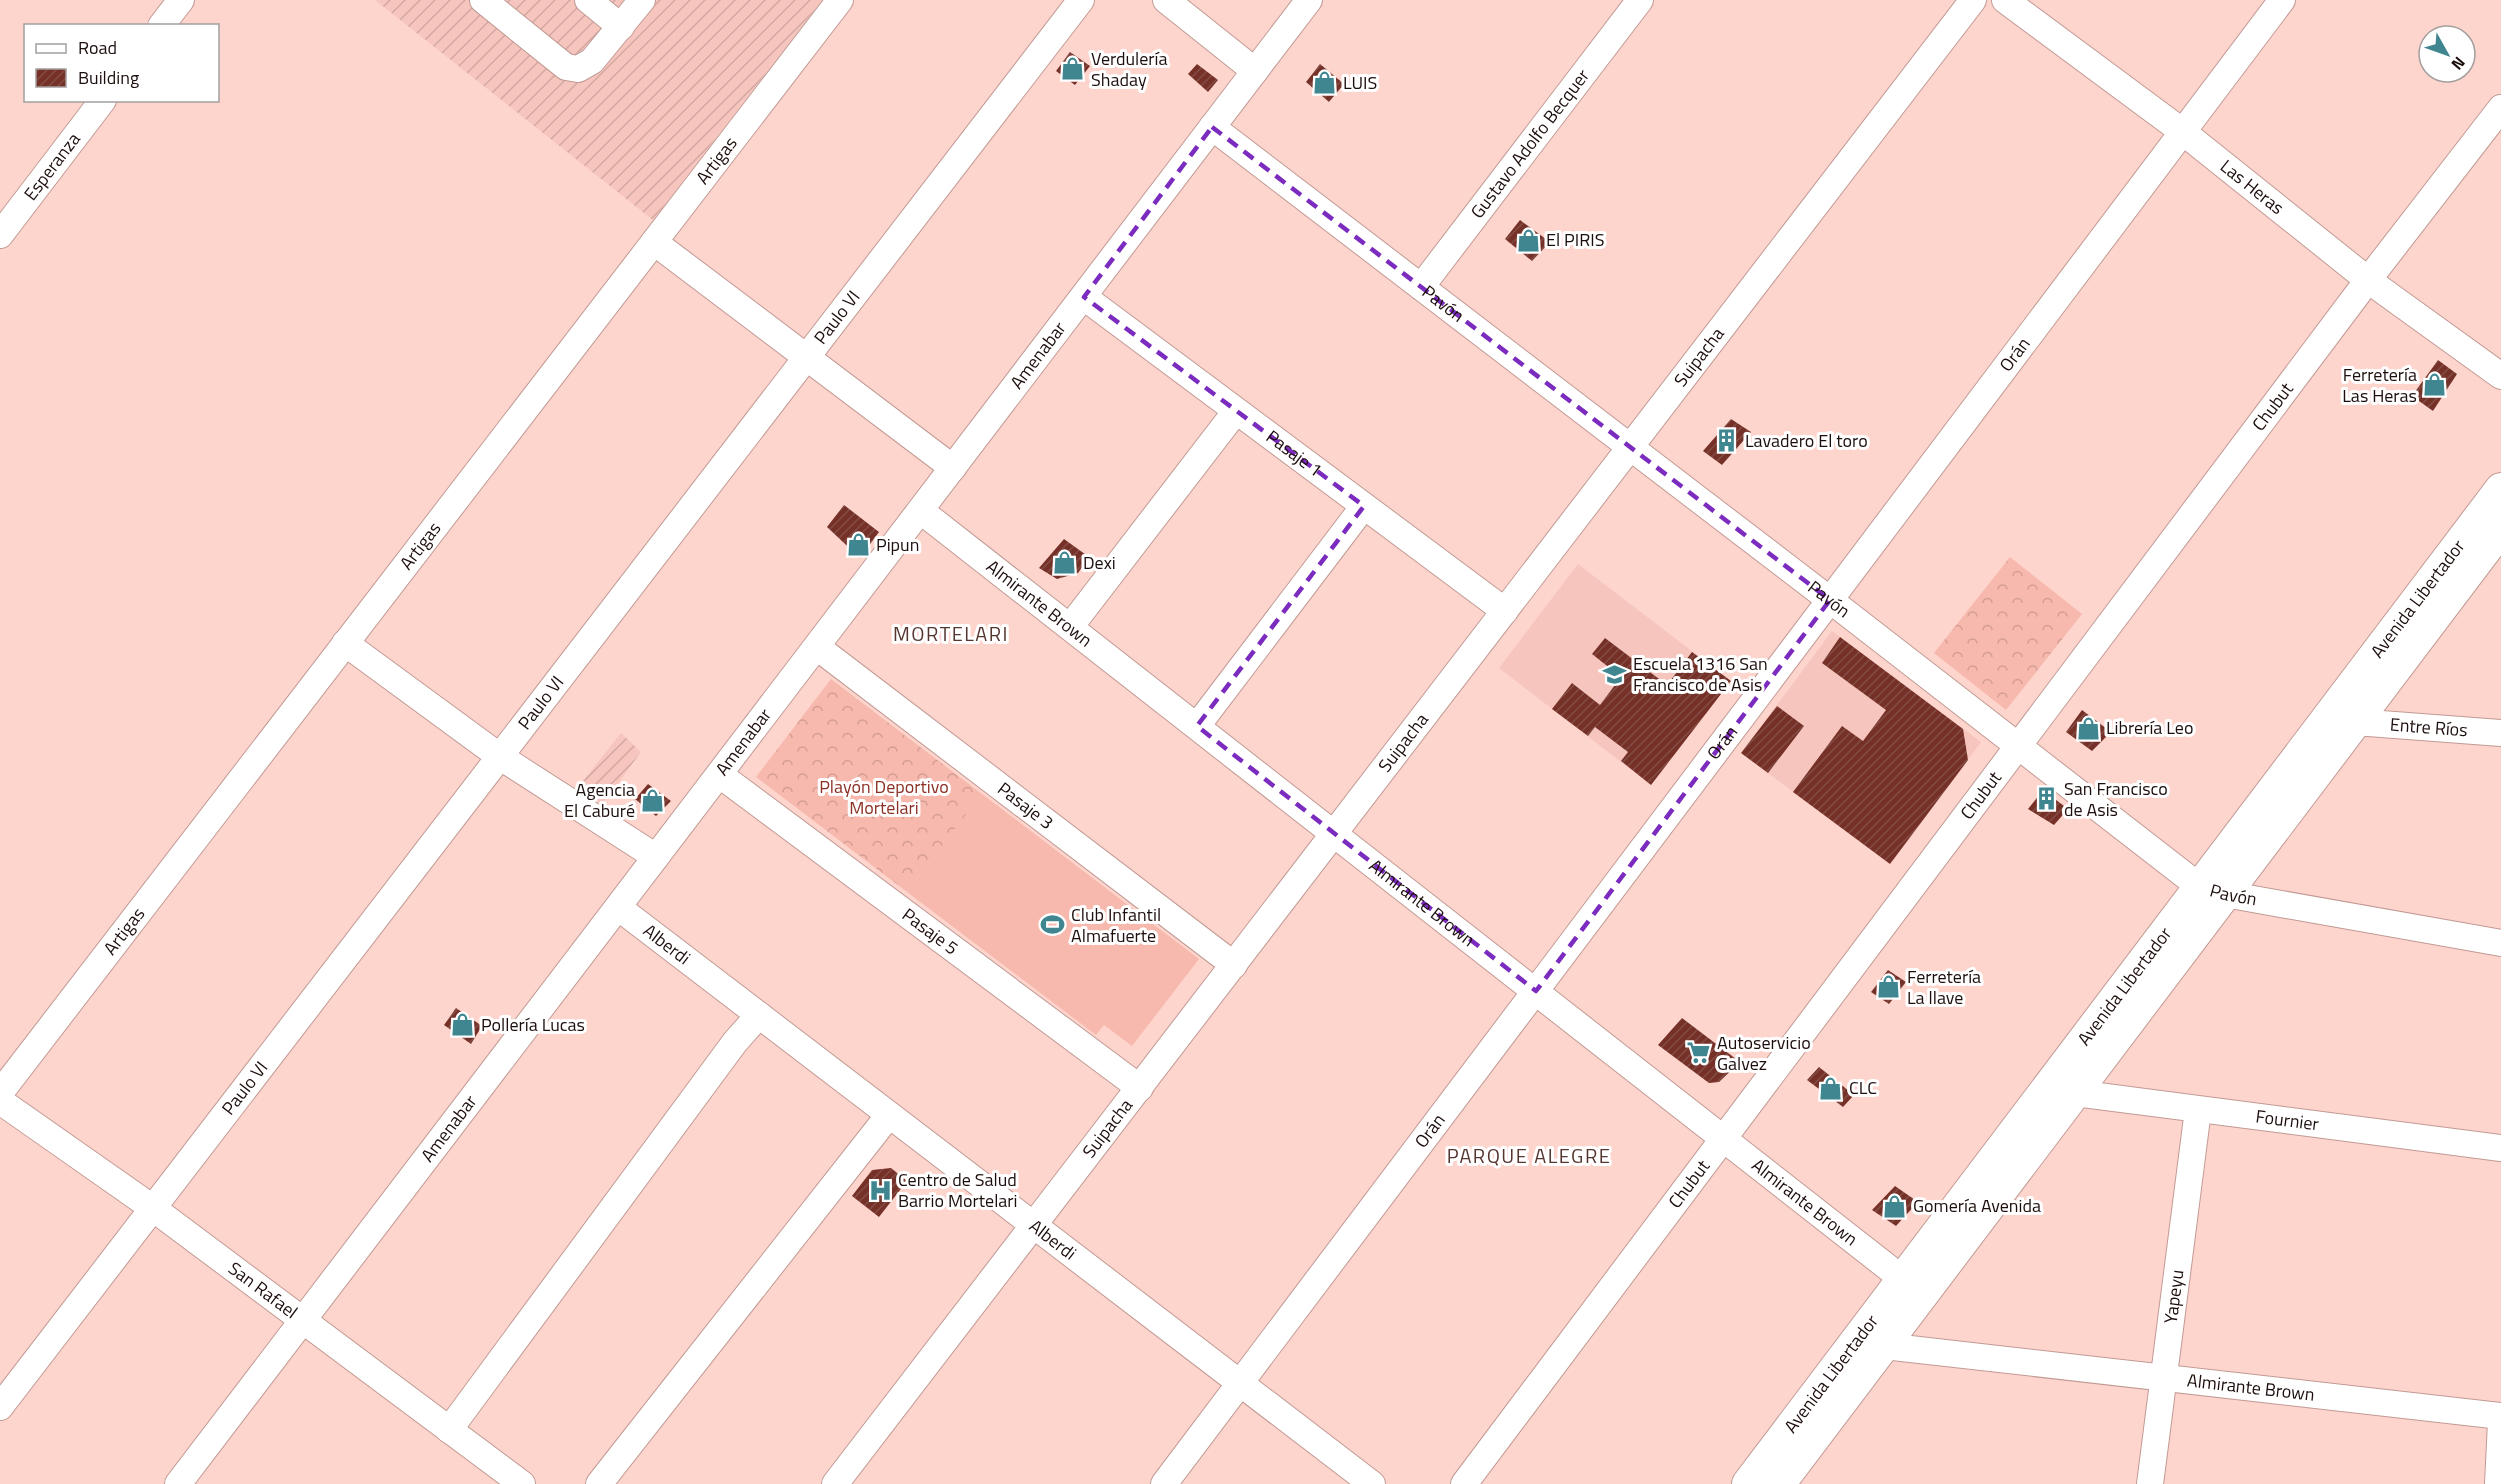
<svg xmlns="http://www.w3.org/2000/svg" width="2501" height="1484" font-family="'Titillium Web',sans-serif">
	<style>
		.built { fill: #f6c5bd }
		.industrial { fill: url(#industrial-furrows) }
		.forest { fill: url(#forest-crowns) }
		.garden { fill: #f7b8ad }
		.building { fill: url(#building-hatch) }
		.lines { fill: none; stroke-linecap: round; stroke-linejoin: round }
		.minor-casing { stroke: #c19a94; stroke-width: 28 }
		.major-casing { stroke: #c19a94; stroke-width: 34 }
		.minor { stroke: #fff; stroke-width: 26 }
		.major { stroke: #fff; stroke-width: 32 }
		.marked { fill: none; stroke: #7b2cbf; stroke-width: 4.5; stroke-dasharray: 12 8; stroke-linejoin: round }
		.labels { text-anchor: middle; stroke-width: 6; stroke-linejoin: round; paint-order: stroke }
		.poi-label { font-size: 18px; fill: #1c0e0c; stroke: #fff; text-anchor: start }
		.street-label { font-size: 18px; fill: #1c0e0c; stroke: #fff }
		.park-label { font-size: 18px; fill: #8c3025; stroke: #fff }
		.neighbourhood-label { font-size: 20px; letter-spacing: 1.5px; fill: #55352f; stroke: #fff }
	</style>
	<defs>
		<pattern id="industrial-furrows" width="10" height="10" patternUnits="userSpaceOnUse" patternTransform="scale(1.5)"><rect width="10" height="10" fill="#f6c5bd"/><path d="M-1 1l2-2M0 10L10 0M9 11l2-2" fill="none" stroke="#d2a8a1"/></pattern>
		<pattern id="forest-crowns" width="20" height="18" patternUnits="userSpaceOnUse" patternTransform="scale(1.5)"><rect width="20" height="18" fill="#f7b8ad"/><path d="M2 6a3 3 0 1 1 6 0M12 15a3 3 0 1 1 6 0" fill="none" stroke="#d39d94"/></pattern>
		<pattern id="building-hatch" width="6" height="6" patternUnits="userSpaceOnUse" patternTransform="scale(1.5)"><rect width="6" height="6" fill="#753128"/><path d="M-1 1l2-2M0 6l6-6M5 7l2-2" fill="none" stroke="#834c44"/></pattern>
	</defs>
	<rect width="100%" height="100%" fill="#fed5cd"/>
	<path class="built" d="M 1578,564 L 1731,681 L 1651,785 L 1499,668 Z
		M 1832,631 L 1981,742 L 1890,864 L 1741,753 Z"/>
	<path class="industrial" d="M 375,0 L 822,0 L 653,220 Z
		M 621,733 L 641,752 L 602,805 L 579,786 Z"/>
	<path class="forest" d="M 2010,557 L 2082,614 L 2006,710 L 1934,653 Z
		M 831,679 L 982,794 L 907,892 L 756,777 Z"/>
	<path class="garden" d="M 982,794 L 1199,959 L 1132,1046 L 1104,1025 L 1096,1035 L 907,892 Z"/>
	<path class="building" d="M 1070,52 L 1090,66 L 1075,85 L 1056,71 Z
		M 1197,64 L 1218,80 L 1208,92 L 1188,74 Z
		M 1320,64 L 1344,84 L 1329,102 L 1306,82 Z
		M 1520,220 L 1550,242 L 1532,261 L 1505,239 Z
		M 2438,360 L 2457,374 L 2433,411 L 2412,396 Z
		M 1731,419 L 1751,432 L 1722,465 L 1703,451 Z
		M 844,505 L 879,532 L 860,558 L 827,527 Z
		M 1064,539 L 1089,557 L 1078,573 L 1057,579 L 1039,568 Z
		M 1840,637 L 1963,729 L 1968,760 L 1890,864 L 1793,792 L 1842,726 L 1863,741 L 1886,710 L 1822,663 Z
		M 1605,638 L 1667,685 L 1692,652 L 1731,681 L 1651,785 L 1621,761 L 1628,752 L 1595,727 L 1588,736 L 1552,709 L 1572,683 L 1600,705 L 1621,677 L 1592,654 Z
		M 1777,706 L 1804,726 L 1768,773 L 1741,753 Z
		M 2082,710 L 2111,732 L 2092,751 L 2066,732 Z
		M 648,784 L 671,801 L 656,816 L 635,799 Z
		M 2043,790 L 2068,809 L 2054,825 L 2028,809 Z
		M 1888,970 L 1906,982 L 1889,1004 L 1871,992 Z
		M 456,1008 L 482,1026 L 471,1044 L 444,1025 Z
		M 1682,1018 L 1740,1062 L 1719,1082 L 1709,1083 L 1658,1045 Z
		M 1819,1067 L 1854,1095 L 1843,1107 L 1807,1080 Z
		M 891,1168 L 907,1181 L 879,1217 L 852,1196 L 872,1170 Z
		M 1895,1186 L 1918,1202 L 1896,1226 L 1872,1210 Z"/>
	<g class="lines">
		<defs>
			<g id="minor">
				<path d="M 483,0 L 566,67 L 578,69 L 592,61 L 642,0"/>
				<path d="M 588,0 L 621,27"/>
				<path d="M 1166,0 L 1255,71"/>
				<path id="s1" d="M 2005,0 L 2183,132 L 2368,280 L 2501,376"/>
				<path d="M 161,26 L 181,0"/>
				<path id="s2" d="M 1212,127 L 1830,600 L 2200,887 L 2225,894 L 2501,943"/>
				<path id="s3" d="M 0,235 L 103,100"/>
				<path d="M 654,242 L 953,468"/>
				<path id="s4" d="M 1421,287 L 1640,0"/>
				<path id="s5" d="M 1084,297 L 1505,611"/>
				<path id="s6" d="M 921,511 L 1918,1291"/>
				<path d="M 1070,627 L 1236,411"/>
				<path d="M 345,643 L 499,756 L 656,857"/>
				<path id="s7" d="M 817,647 L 1234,965"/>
				<path id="s8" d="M 2355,722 L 2501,733"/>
				<path d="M 1197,726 L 1364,506"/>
				<path id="s9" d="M 720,775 L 1140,1088"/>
				<path id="s10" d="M 619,908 L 1372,1484"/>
				<path id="s11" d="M 0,1093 L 840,0"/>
				<path id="s12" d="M 2075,1093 L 2501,1148"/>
				<path id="s13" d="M 0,1101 L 154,1209 L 522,1484"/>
				<path id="s14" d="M 1870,1335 L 1884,1346 L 2501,1416"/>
				<path id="s15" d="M 0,1407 L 1081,0"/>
				<path d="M 449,1430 L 735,1042 L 759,1015"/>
				<path id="s16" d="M 178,1484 L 1309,0"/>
				<path d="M 599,1484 L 889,1115"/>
				<path id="s17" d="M 835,1484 L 1973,0"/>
				<path id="s18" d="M 1164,1484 L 2282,0"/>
				<path id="s19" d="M 1464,1484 L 2368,280 L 2501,108"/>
				<path id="s20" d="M 2150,1484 L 2198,1110"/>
				<path d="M 2498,1484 L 2501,1422"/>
			</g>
			<g id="major">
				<path id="s21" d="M 1748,1484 L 2501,489"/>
				<path d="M 1779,1484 L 2501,529"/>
			</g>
		</defs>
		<use href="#minor" class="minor-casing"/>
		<use href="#major" class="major-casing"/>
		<use href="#minor" class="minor"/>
		<use href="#major" class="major"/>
	</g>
	<path class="marked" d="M 1212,127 L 1830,600 L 1536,991 L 1197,726 L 1364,506 L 1084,297 Z"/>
	<defs>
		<symbol id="shop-bare" viewBox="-9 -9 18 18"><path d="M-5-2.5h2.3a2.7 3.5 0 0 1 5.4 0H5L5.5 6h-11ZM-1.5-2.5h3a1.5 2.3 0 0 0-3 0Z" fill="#408691" stroke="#fff" stroke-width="2.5" paint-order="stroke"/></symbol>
		<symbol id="building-bare" viewBox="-9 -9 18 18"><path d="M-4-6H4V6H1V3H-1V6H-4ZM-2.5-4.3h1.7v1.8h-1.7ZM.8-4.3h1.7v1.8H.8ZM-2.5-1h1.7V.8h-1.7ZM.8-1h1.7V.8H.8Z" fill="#408691" stroke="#fff" stroke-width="2.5" paint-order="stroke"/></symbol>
		<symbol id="school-bare" viewBox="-9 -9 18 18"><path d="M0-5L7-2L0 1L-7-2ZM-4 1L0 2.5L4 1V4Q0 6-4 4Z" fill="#408691" stroke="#fff" stroke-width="2.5" paint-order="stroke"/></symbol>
		<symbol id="stadium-bare" viewBox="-9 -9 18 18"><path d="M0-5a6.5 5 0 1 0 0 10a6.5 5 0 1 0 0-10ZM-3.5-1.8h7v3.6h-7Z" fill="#408691" stroke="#fff" stroke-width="2.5" paint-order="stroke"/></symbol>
		<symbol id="supermarket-bare" viewBox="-9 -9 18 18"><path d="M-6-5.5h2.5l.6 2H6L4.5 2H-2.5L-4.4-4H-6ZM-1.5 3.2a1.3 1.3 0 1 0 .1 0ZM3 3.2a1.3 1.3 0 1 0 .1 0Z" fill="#408691" stroke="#fff" stroke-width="2.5" paint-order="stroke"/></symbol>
		<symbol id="hospital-bare" viewBox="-9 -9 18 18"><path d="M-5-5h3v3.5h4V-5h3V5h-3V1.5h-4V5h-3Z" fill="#408691" stroke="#fff" stroke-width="2.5" paint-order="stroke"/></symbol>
	</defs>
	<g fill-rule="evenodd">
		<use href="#shop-bare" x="1056" y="52" width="33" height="33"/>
		<use href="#shop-bare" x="1308" y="66" width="33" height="33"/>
		<use href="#shop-bare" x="1512" y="224" width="33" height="33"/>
		<use href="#shop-bare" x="2418" y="368" width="33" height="33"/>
		<use href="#building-bare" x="1710" y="424" width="33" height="33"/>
		<use href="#shop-bare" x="842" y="528" width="33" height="33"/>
		<use href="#shop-bare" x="1048" y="546" width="33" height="33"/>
		<use href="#school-bare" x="1598" y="658" width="33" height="33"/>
		<use href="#shop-bare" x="2072" y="712" width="33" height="33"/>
		<use href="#building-bare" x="2030" y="782" width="33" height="33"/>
		<use href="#shop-bare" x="636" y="784" width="33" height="33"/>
		<use href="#stadium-bare" x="1036" y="908" width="33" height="33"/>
		<use href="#shop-bare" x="1872" y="970" width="33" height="33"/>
		<use href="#shop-bare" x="446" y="1008" width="33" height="33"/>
		<use href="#supermarket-bare" x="1682" y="1036" width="33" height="33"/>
		<use href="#shop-bare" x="1814" y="1072" width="33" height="33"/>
		<use href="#hospital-bare" x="864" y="1174" width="33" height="33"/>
		<use href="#shop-bare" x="1878" y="1190" width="33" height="33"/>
	</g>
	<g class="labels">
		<g class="poi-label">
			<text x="1091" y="65">Verdulería<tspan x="1091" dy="21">Shaday</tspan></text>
			<text x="1343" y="89">LUIS</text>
			<text x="1546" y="246">El PIRIS</text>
			<text x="2417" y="381" text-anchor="end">Ferretería<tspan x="2417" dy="21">Las Heras</tspan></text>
			<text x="1745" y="447">Lavadero El toro</text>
			<text x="876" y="551">Pipun</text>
			<text x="1083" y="569">Dexi</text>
			<text x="1633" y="670">Escuela 1316 San<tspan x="1633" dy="21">Francisco de Asis</tspan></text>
			<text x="2106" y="734">Librería Leo</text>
			<text x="2064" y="795">San Francisco<tspan x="2064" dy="21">de Asis</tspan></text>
			<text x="635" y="796" text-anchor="end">Agencia<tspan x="635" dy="21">El Caburé</tspan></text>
			<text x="1071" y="921">Club Infantil<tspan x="1071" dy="21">Almafuerte</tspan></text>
			<text x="1907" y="983">Ferretería<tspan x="1907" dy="21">La llave</tspan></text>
			<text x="481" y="1031">Pollería Lucas</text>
			<text x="1717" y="1049">Autoservicio<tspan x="1717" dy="21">Galvez</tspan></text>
			<text x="1849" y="1094">CLC</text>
			<text x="898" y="1186">Centro de Salud<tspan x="898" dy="21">Barrio Mortelari</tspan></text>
			<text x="1913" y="1212">Gomería Avenida</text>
		</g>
		<g class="street-label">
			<text dy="6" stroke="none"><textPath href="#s4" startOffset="180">Gustavo Adolfo Becquer</textPath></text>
			<text dy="6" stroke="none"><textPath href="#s11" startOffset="1176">Artigas</textPath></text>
			<text dy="6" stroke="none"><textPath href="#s3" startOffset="86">Esperanza</textPath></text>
			<text dy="6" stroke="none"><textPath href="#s1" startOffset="310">Las Heras</textPath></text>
			<text dy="6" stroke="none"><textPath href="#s2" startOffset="291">Pavón</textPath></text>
			<text dy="6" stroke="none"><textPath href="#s15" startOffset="1374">Paulo VI</textPath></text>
			<text dy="6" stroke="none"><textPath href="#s18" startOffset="1414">Orán</textPath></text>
			<text dy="6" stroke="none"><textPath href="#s16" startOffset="1419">Amenabar</textPath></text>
			<text dy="6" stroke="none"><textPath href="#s17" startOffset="1420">Suipacha</textPath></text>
			<text dy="6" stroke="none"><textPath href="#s19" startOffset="1347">Chubut</textPath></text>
			<text dy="6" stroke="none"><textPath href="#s5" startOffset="262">Pasaje 1</textPath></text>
			<text dy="6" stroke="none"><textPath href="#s11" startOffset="690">Artigas</textPath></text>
			<text dy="6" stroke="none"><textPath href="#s2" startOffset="777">Pavón</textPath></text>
			<text dy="6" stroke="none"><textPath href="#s21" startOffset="1110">Avenida Libertador</textPath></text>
			<text dy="6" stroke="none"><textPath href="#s6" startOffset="150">Almirante Brown</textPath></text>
			<text dy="6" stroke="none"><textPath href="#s15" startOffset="888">Paulo VI</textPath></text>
			<text dy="6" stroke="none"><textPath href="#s8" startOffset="74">Entre Ríos</textPath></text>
			<text dy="6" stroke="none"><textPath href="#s17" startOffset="934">Suipacha</textPath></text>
			<text dy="6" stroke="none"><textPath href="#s18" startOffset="928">Orán</textPath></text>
			<text dy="6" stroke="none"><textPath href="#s16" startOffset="933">Amenabar</textPath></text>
			<text dy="6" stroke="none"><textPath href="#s19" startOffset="861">Chubut</textPath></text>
			<text dy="6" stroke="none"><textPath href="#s7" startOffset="262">Pasaje 3</textPath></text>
			<text dy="6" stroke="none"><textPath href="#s2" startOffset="1281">Pavón</textPath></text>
			<text dy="6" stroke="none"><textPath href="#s6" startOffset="636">Almirante Brown</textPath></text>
			<text dy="6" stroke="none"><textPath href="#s11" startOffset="204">Artigas</textPath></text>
			<text dy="6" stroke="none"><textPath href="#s9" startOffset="262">Pasaje 5</textPath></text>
			<text dy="6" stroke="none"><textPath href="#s10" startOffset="60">Alberdi</textPath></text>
			<text dy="6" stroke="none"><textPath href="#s21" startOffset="624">Avenida Libertador</textPath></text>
			<text dy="6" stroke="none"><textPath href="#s15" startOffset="402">Paulo VI</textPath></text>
			<text dy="6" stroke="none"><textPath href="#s12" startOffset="214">Fournier</textPath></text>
			<text dy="6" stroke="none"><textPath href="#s17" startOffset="448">Suipacha</textPath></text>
			<text dy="6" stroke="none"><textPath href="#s16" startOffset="447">Amenabar</textPath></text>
			<text dy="6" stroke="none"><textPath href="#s18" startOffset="442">Orán</textPath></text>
			<text dy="6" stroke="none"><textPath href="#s19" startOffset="375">Chubut</textPath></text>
			<text dy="6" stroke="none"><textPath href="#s6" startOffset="1122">Almirante Brown</textPath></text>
			<text dy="6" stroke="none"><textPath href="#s10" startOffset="546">Alberdi</textPath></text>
			<text dy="6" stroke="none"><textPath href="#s13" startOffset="324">San Rafael</textPath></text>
			<text dy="6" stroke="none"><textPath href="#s20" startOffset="189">Yapeyu</textPath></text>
			<text dy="6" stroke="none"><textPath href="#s21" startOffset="138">Avenida Libertador</textPath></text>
			<text dy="6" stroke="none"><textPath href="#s14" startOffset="387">Almirante Brown</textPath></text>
		</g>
		<g class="park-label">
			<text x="884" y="793">Playón Deportivo<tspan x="884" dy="21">Mortelari</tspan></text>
		</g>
		<g class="neighbourhood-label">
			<text x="951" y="641">MORTELARI</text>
			<text x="1529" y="1163">PARQUE ALEGRE</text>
		</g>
	</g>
	<rect x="24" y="24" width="195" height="78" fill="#ffffff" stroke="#a49f9e" stroke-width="1.5"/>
	<rect x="36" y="44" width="30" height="9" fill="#ffffff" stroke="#a49f9e" stroke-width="1.5"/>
	<text x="78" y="54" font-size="18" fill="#1c0e0c">Road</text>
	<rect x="36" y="69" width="30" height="18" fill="url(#building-hatch)" stroke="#a49f9e" stroke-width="1.5"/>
	<text x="78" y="84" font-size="18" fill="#1c0e0c">Building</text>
	<g transform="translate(2447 54) rotate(130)"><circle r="28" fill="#ffffff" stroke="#a49f9e" stroke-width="1.5"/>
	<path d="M0-4.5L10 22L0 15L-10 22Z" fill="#408691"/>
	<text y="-9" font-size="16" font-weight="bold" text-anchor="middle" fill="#1c0e0c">N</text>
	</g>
</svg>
